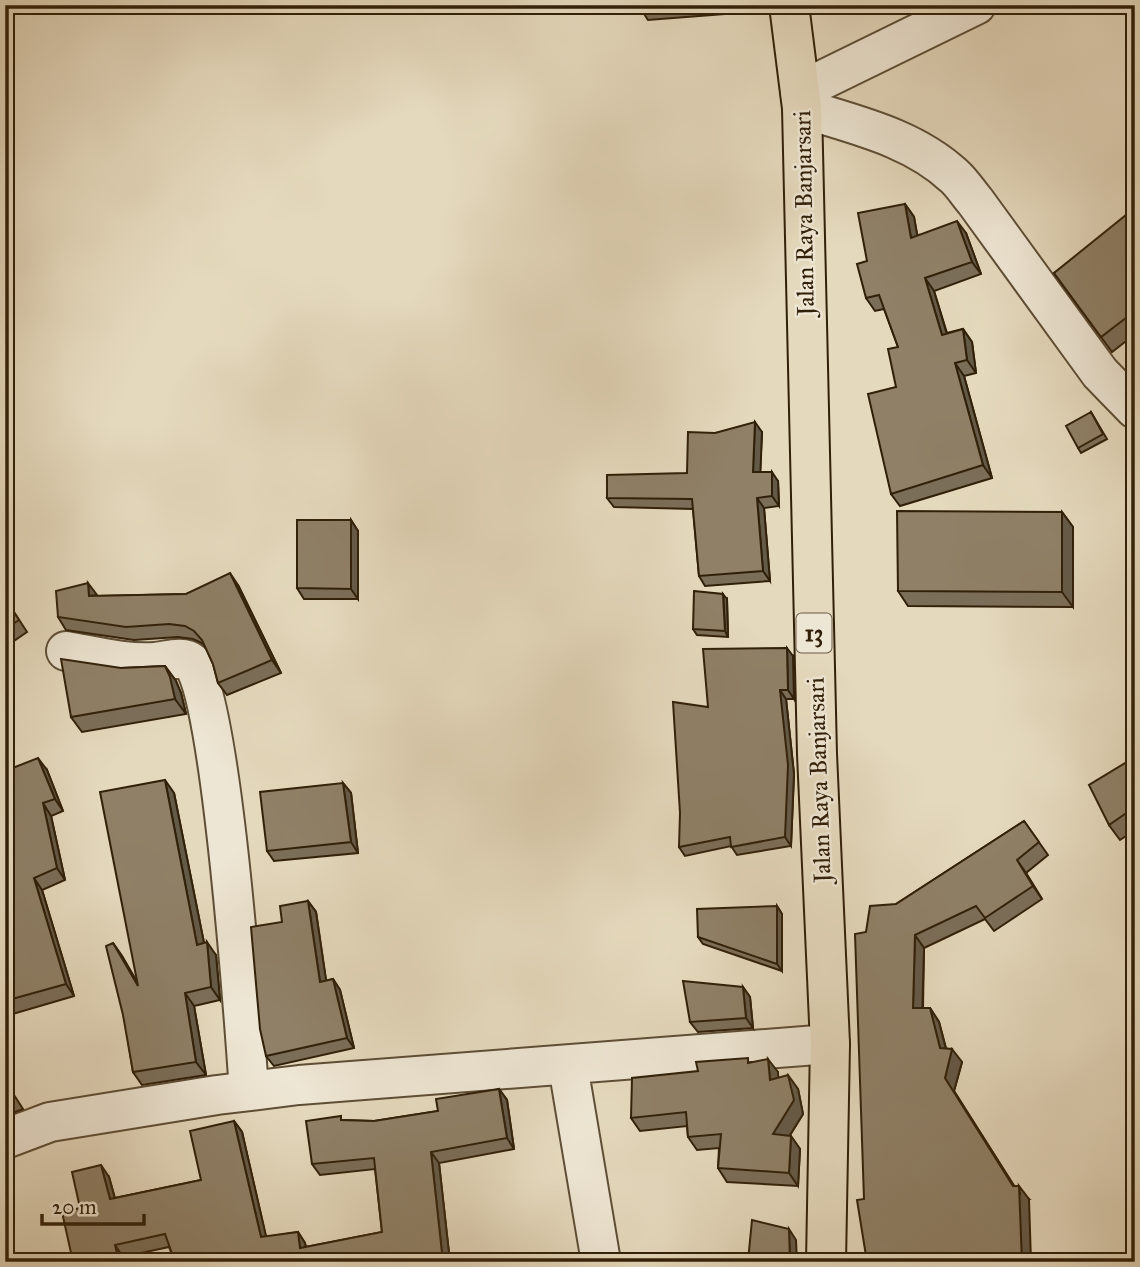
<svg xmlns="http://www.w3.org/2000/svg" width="1140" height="1267" font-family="'IM FELL Great Primer',serif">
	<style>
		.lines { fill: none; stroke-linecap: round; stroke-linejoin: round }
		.minor-casing { stroke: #5e4e36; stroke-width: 42 }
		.highway-casing { stroke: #312009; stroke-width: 42 }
		.minor { stroke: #eee6d4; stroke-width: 38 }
		.highway { stroke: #e5d9bd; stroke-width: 38 }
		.wall { fill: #7b6e59; stroke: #312009; stroke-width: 2 }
		.shaded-wall { fill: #645a48; stroke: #312009; stroke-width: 2 }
		.building { fill: #8f8067; stroke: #312009; stroke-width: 2 }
		.labels { text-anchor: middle; stroke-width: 5; stroke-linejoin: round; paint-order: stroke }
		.shield { fill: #eee6d4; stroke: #6a5b46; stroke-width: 2 }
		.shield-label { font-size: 23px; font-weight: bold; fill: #312009 }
		.street-label { font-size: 24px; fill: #312009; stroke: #eee6d4 }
	</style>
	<rect width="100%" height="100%" fill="#e5d9bd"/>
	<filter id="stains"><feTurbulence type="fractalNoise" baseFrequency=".00286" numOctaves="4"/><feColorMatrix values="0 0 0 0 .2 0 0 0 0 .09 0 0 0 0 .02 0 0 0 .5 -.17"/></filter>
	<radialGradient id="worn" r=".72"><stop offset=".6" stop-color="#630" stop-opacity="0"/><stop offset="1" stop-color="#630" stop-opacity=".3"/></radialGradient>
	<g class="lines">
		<defs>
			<path id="minor" d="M 800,91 L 976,5
				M 802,108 C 855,125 912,137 954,176 C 962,183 968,193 975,201 L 1100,373 L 1135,409
				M 66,651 C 95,656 126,664 155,662 C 166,661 183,655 191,662 C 221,688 245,1033 249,1091
				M 568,1066 L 601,1262
				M 5,1139 L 50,1122 L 217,1095 L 299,1085 L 830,1044"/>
			<path id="highway" d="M 789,5 L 802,108 L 817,754 L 830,1044 L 826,1262"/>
		</defs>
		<use href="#minor" class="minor-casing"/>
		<use href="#highway" class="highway-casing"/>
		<use href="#minor" class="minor"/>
		<use href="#highway" class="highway"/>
	</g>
	<path class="wall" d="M 640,5 L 736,5 L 737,13 L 648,20 L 641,9 Z
		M 905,204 L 914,217 L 917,235 L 966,233 L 981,274 L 934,291 L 947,333 L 963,329 L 972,342 L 976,373 L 964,376 L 992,478 L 900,506 L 891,494 L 898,347 L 884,309 L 875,311 L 866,298 L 867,261 Z
		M 1135,226 L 1135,334 L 1112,352 L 1054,273 Z
		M 1091,412 L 1107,439 L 1081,453 L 1078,448 Z
		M 762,432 L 760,472 L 778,481 L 779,506 L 764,508 L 770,581 L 705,586 L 699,576 L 693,509 L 614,507 L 607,498 L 687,473 L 715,433 Z
		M 1062,512 L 1073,527 L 1073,607 L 908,606 L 898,591 Z
		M 351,520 L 358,531 L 358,599 L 304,599 L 297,588 Z
		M 238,585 L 281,673 L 227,695 L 218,683 L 213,664 L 205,646 L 202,643 L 193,639 L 178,637 L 134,640 L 66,630 L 58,617 L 97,596 L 186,594 Z
		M 5,598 L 27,632 L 5,647 Z
		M 727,599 L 728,637 L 697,635 L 693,629 Z
		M 793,656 L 794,699 L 786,699 L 794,774 L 791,846 L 737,855 L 731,846 L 685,856 L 679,847 L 708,707 Z
		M 165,666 L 176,681 L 181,693 L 186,714 L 82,732 L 71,717 L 121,668 Z
		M 1135,757 L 1135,830 L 1120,840 L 1109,825 Z
		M 47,770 L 63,811 L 51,816 L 65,880 L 42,890 L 74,996 L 6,1016 L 5,915 L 12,913 Z
		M 343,783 L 351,793 L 358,853 L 274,861 L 267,851 Z
		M 174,793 L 204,943 L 216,955 L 220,1000 L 194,1006 L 206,1075 L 142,1085 L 133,1072 L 113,943 L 122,956 L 137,982 Z
		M 1024,821 L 1048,855 L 1026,873 L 1042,899 L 994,931 L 985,919 L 924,948 L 923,1008 L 930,1008 L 939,1022 L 946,1048 L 962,1062 L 954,1091 L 1014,1186 L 1029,1199 L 864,1199 L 866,932 L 896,904 Z
		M 308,901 L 316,912 L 326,981 L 333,979 L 340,990 L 354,1048 L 274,1066 L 266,1056 Z
		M 777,906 L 782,914 L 782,971 L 703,944 L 698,937 Z
		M 743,987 L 750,997 L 753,1028 L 698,1032 L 690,1022 Z
		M 751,1062 L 778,1072 L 778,1078 L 798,1089 L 803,1114 L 790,1135 L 800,1149 L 798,1186 L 727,1182 L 718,1168 L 719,1148 L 697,1150 L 688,1137 L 687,1126 L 640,1131 L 631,1118 L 698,1071 Z
		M 5,1081 L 23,1109 L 5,1116 Z
		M 499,1089 L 507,1100 L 514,1149 L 439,1163 L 450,1262 L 175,1262 L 169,1247 L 123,1257 L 80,1208 L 109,1177 L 115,1198 L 201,1180 L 234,1121 L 242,1132 L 266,1237 L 298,1232 L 305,1243 L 306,1247 L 382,1232 L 375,1169 L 320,1175 L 312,1164 L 343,1120 L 374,1121 L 438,1111 Z"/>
	<path class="shaded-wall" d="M 732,5 L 736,5 L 737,13 Z
		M 905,204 L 914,217 L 920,250 L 911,238 Z
		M 957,221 L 966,233 L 981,274 L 972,262 Z
		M 925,278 L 934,291 L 951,348 L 942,335 Z
		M 963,329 L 972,342 L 976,373 L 967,360 Z
		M 955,363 L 964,376 L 992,478 L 983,465 Z
		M 755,422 L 762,432 L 760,482 L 753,472 Z
		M 772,472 L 778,481 L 779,506 L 772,496 Z
		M 757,498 L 764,508 L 770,581 L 763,571 Z
		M 1062,512 L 1073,527 L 1073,607 L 1062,592 Z
		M 351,520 L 358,531 L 358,599 L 351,589 Z
		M 230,573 L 238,585 L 281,673 L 272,660 Z
		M 88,583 L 97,595 L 89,596 Z
		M 723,594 L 727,599 L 728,637 L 725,631 Z
		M 787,648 L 793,656 L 794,699 L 788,690 Z
		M 165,666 L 176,681 L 181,693 L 186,714 L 175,699 Z
		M 780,690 L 786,699 L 794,774 L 791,846 L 785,837 Z
		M 38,758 L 47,770 L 63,811 L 55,799 Z
		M 165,780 L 174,793 L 207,958 L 197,945 Z
		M 343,783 L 351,793 L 358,853 L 351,842 Z
		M 43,803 L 51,816 L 65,880 L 57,868 Z
		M 1017,860 L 1026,873 L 1042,899 L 1033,886 Z
		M 34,878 L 42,890 L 74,996 L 66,984 Z
		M 308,901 L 316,912 L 328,993 L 320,982 Z
		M 777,906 L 782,914 L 782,971 L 777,964 Z
		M 915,935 L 924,948 L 922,1021 L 913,1008 Z
		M 207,942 L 216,955 L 220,1000 L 211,987 Z
		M 113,943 L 122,956 L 147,999 L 138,986 Z
		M 333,979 L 340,990 L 354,1048 L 347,1038 Z
		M 743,987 L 750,997 L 753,1028 L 746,1018 Z
		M 185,993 L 194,1006 L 206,1075 L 196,1062 Z
		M 930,1008 L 939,1022 L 949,1061 L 940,1048 Z
		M 952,1049 L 962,1062 L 954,1091 L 1020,1195 L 1019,1186 L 1029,1199 L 1031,1262 L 1022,1262 L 945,1078 Z
		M 768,1059 L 778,1072 L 779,1093 L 770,1080 Z
		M 788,1075 L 798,1089 L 803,1114 L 782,1148 L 773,1134 Z
		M 499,1089 L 507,1100 L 514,1149 L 507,1138 Z
		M 234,1121 L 242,1132 L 269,1249 L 261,1237 Z
		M 791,1136 L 800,1149 L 798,1186 L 789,1173 Z
		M 431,1152 L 439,1163 L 450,1262 L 443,1262 Z
		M 101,1165 L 109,1177 L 118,1210 L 110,1199 Z
		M 789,1229 L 796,1240 L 797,1262 L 790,1262 Z
		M 298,1232 L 305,1243 L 308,1260 L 300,1248 Z
		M 115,1245 L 123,1257 L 124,1262 L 119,1262 Z"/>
	<path class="building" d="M 640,5 L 694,5 L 641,9 Z
		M 905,204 L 911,238 L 957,221 L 972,262 L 925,278 L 942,335 L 963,329 L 967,360 L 955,363 L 983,465 L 891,494 L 868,394 L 896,387 L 888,349 L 898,347 L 879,295 L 866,298 L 857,264 L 867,261 L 858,213 Z
		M 1126,215 L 1135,226 L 1135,311 L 1101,337 L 1054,273 Z
		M 1091,412 L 1103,434 L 1078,448 L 1066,426 Z
		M 755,422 L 753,472 L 772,472 L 772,496 L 757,498 L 763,571 L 699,576 L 692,499 L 607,498 L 607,475 L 687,473 L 688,432 L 715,433 Z
		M 897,511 L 1062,512 L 1062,592 L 898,591 Z
		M 297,520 L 351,520 L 351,589 L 297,588 Z
		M 230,573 L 272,660 L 218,683 L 213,664 L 202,640 L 194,631 L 185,626 L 169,624 L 126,627 L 58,617 L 56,591 L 88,583 L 89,596 L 186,594 Z
		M 694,591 L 723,594 L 725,631 L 693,629 Z
		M 5,599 L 19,620 L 5,629 Z
		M 787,648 L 788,690 L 780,690 L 788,765 L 785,837 L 731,847 L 730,837 L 679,847 L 680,813 L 673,702 L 708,707 L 703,649 Z
		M 61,659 L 121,668 L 165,666 L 170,677 L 175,699 L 71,717 Z
		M 1135,757 L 1135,807 L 1109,825 L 1089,785 Z
		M 38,758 L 55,799 L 43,803 L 57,868 L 34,878 L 66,984 L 5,1001 L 5,915 L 12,913 L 5,897 L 5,771 Z
		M 165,780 L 197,945 L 207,942 L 211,987 L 185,993 L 196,1062 L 133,1072 L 123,1015 L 106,946 L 113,943 L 138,986 L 100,792 Z
		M 343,783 L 351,842 L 267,851 L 260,792 Z
		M 1024,821 L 1039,842 L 1017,860 L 1033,886 L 985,918 L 976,906 L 915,935 L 913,1008 L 930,1008 L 940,1048 L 952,1049 L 945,1078 L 1013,1186 L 1019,1186 L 1022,1262 L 867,1262 L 857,1200 L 864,1199 L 855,934 L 866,932 L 870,906 L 896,904 Z
		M 308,901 L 320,982 L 333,979 L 347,1038 L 266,1056 L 260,1029 L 251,927 L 282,922 L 280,906 Z
		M 777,906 L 777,964 L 698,937 L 697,909 Z
		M 683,981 L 743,987 L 746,1018 L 690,1022 Z
		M 748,1058 L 748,1063 L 768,1059 L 770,1080 L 788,1075 L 794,1100 L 773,1134 L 791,1136 L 789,1173 L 718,1168 L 721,1134 L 688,1137 L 686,1112 L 631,1118 L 632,1078 L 698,1071 L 696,1062 Z
		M 5,1082 L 15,1098 L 5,1102 Z
		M 499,1089 L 507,1138 L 431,1152 L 443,1262 L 175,1262 L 165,1234 L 115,1245 L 119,1262 L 73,1262 L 62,1212 L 80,1208 L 72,1172 L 101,1165 L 110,1199 L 201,1180 L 190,1131 L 234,1121 L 261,1237 L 298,1232 L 300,1248 L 382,1232 L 374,1158 L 312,1164 L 306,1121 L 341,1116 L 341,1120 L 374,1121 L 438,1111 L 436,1099 Z
		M 752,1220 L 789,1229 L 790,1262 L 748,1261 Z"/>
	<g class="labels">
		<rect class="shield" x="796.5" y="613.5" width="35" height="39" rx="5"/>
		<g class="shield-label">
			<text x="814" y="641">13</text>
		</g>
		<g class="street-label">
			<text transform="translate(804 213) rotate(-91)" y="8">Jalan Raya Banjarsari</text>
			<text transform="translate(819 780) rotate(-92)" y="8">Jalan Raya Banjarsari</text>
		</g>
	</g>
	<rect width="1140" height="1267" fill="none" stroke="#e5d9bd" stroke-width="28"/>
	<rect x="7" y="7" width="1126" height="1253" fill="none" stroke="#312009" stroke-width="3.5"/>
	<rect x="14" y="14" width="1112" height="1239" fill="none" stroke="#312009" stroke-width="2"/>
	<path d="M42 1214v10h102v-10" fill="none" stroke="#312009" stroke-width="3.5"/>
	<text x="52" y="1214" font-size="21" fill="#312009" stroke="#eee6d4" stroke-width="5" paint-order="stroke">20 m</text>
	<rect width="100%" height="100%" filter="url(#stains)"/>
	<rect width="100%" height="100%" fill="url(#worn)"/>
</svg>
